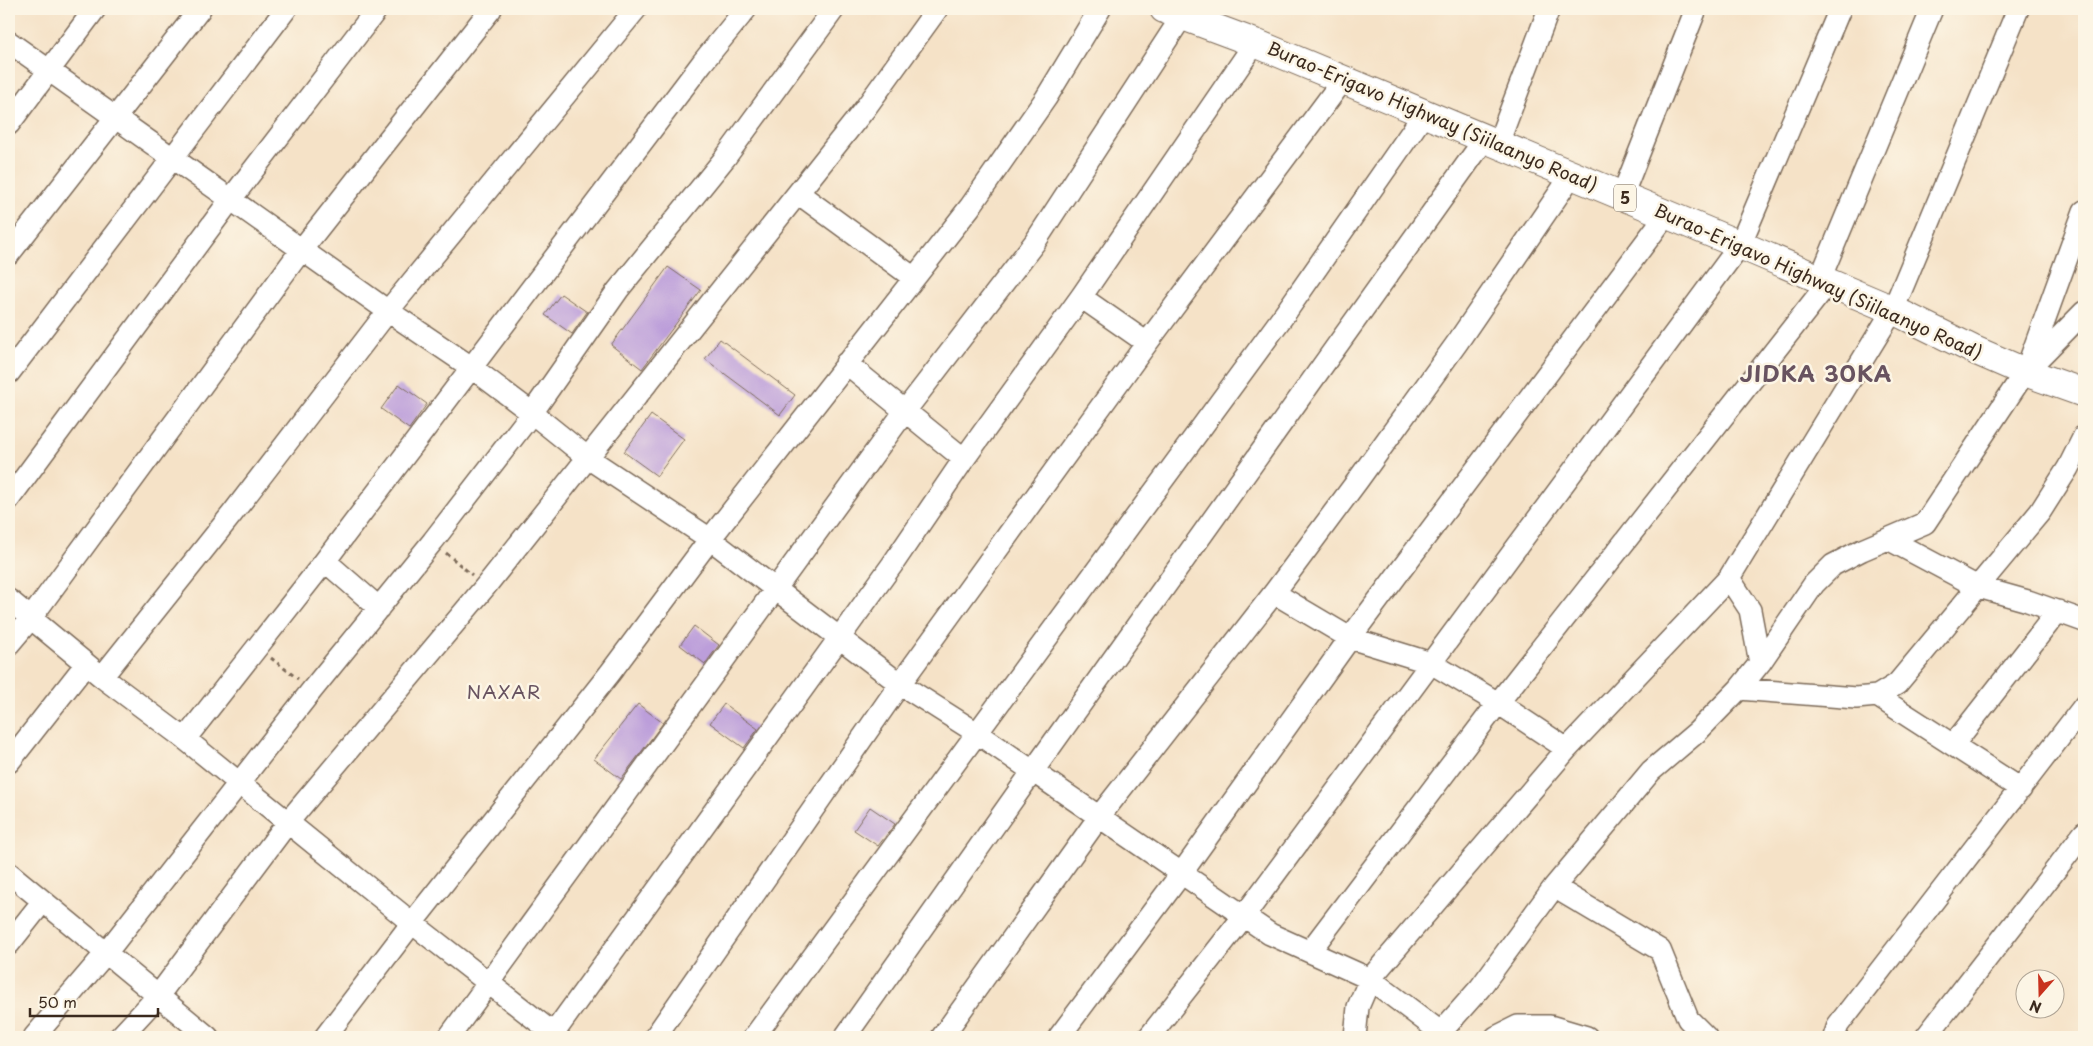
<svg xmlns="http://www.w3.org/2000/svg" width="2093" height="1046" font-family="'Playpen Sans',sans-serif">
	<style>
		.building { fill: #bc9eda }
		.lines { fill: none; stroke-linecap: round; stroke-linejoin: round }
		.minor-casing { stroke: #7c6a59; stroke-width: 24 }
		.highway-casing { stroke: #7c6a59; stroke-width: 30 }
		.path { stroke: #7c6a59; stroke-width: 3; stroke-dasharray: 4 4; stroke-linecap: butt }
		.minor { stroke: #fff; stroke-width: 21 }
		.highway { stroke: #fff; stroke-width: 28 }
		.labels { text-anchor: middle; stroke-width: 5; stroke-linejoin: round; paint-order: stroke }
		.shield { fill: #fcf5e5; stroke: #75675a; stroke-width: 1 }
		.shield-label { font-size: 16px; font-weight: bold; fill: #3b2a1e }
		.street-label { font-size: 18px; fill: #3b2a1e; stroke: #fcf5e5 }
		.neighbourhood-label { font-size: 19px; letter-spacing: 1px; fill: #685360; stroke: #fcf5e5 }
		.district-label { font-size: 22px; font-weight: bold; letter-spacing: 1px; fill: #685360; stroke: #fcf5e5 }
	</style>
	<rect width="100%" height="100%" fill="#fcf5e5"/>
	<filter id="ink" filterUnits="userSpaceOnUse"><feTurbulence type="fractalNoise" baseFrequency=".02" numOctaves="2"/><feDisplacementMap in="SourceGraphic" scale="10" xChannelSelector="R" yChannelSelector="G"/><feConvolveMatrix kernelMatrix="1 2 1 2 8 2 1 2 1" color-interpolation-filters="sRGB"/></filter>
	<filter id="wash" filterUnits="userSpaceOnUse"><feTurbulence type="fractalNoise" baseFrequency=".0096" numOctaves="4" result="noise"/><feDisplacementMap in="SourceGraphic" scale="20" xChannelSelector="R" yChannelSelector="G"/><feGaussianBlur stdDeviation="1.12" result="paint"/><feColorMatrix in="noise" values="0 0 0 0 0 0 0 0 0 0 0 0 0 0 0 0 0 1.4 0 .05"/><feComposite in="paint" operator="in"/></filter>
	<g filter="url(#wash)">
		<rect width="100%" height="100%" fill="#f5e2c7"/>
		<g id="blocks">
			<path class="building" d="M 668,267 L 701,290 L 642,369 L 611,345 Z
				M 561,294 L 587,312 L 572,334 L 545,315 Z
				M 720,339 L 795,395 L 780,415 L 705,359 Z
				M 399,384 L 427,404 L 409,429 L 381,409 Z
				M 651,415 L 684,439 L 657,476 L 624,452 Z
				M 694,626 L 719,645 L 705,664 L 680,645 Z
				M 638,704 L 663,723 L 621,779 L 594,759 Z
				M 724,704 L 758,729 L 744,748 L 710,723 Z
				M 870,807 L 895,824 L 878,846 L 854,830 Z"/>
		</g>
	</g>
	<g filter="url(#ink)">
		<use href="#blocks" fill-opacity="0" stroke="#7c6a59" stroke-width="1"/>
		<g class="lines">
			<defs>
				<path id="minor" d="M 9,42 L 388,311 L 471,367 L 532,413 L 588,458 L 710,539 L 900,684 L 977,733 L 1270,934 L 1370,979 L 1447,1037
					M 9,124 L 95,9
					M 1497,146 L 1549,9
					M 798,193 L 864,110 L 937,9
					M 1622,196 L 1696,9
					M 9,254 L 200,9
					M 1820,279 L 1932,9
					M 1081,297 L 1147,343
					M 846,363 L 964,459
					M 2028,365 L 2084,211
					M 9,373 L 286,9
					M 9,499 L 231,199 L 377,9
					M 1888,539 L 1978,587 L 2028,601 L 2084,621
					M 325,561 L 379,608
					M 1729,578 L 1750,610 L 1760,663
					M 1274,593 L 1350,638 L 1431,663 L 1498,703 L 1567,749
					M 9,600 L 102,677 L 185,739 L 412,923 L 558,1037
					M 9,644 L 31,618 L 302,249 L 491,9
					M 102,677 L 232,514 L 388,311 L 636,9
					M 1739,689 L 1856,698 L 1877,696 L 1897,684 L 2040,512 L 2068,468 L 2084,436
					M 1877,696 L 2021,789
					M 185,739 L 325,561 L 702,63 L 746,9
					M 1953,745 L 2058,611
					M 9,762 L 86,664
					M 9,873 L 208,1037
					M 1554,887 L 1660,950 L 1688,1019 L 1706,1037
					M 9,944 L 43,901
					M 1310,951 L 1498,703 L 1828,283
					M 1441,1032 L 1480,988 L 1554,887 L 1651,771 L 1697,732 L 1739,689 L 1760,663 L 1814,584 L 1833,565 L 1862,550 L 1925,523 L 2025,372 L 2084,312
					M 34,1037 L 106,953 L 312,690 L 433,541 L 532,413 L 618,290 L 725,158 L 834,9
					M 120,1037 L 158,996 L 288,822 L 485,587 L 798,193 L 914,278
					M 325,1037 L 412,923 L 610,673 L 710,539 L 970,207 L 1046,98 L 1100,9
					M 449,1037 L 905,411 L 1035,242 L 1183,15
					M 551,1037 L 892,565 L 964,459 L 1081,297 L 1255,43
					M 655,1037 L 900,684 L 1147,343 L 1343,80
					M 754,1037 L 1284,315 L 1424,114
					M 845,1037 L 1033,771 L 1484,140
					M 942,1037 L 1099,817 L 1274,593 L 1358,480 L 1457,343 L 1571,176
					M 1059,1037 L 1181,874 L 1350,638 L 1666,215
					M 1149,1037 L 1244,916 L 1740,245 L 1840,9
					M 1355,1037 L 1358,1007 L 1370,979 L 1567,749 L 1729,578 L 1893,310 L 2018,9
					M 1496,1037 L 1518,1026 L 1550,1026 L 1587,1037
					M 1834,1037 L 1838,1025 L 2084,706
					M 1926,1037 L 2084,833"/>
				<path id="highway" d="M 1164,9 L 1255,43 L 1740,245 L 1893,310 L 1972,349 L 2025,372 L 2084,393"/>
			</defs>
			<use href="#minor" class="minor-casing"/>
			<use href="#highway" class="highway-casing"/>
			<path class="path" d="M 446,553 L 472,575
				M 271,658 L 298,679"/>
			<use href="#minor" class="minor"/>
			<use href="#highway" class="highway"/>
		</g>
	</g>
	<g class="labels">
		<rect class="shield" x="1614" y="184.5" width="22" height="27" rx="4"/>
		<g class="shield-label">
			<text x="1625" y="204">5</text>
		</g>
		<g class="street-label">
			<text transform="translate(1432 117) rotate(23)" y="6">Burao-Erigavo Highway (Siilaanyo Road)</text>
			<text transform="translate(1818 282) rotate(24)" y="6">Burao-Erigavo Highway (Siilaanyo Road)</text>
		</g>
		<g class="neighbourhood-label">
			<text x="504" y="699">NAXAR</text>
		</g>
		<g class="district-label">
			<text x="1816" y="382">JIDKA 30KA</text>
		</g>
	</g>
	<rect width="2093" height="1046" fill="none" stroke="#fcf5e5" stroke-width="30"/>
	<g transform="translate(2040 994) rotate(200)"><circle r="24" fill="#fcf5e5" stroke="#afa495"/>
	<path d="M0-4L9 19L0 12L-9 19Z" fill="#c8321e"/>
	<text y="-8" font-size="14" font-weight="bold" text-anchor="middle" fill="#3b2a1e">N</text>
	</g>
	<path d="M30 1008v8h128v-8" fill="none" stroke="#3b2a1e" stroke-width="2.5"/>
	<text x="38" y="1008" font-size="15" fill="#3b2a1e" stroke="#fcf5e5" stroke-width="4" paint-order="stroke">50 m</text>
</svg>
